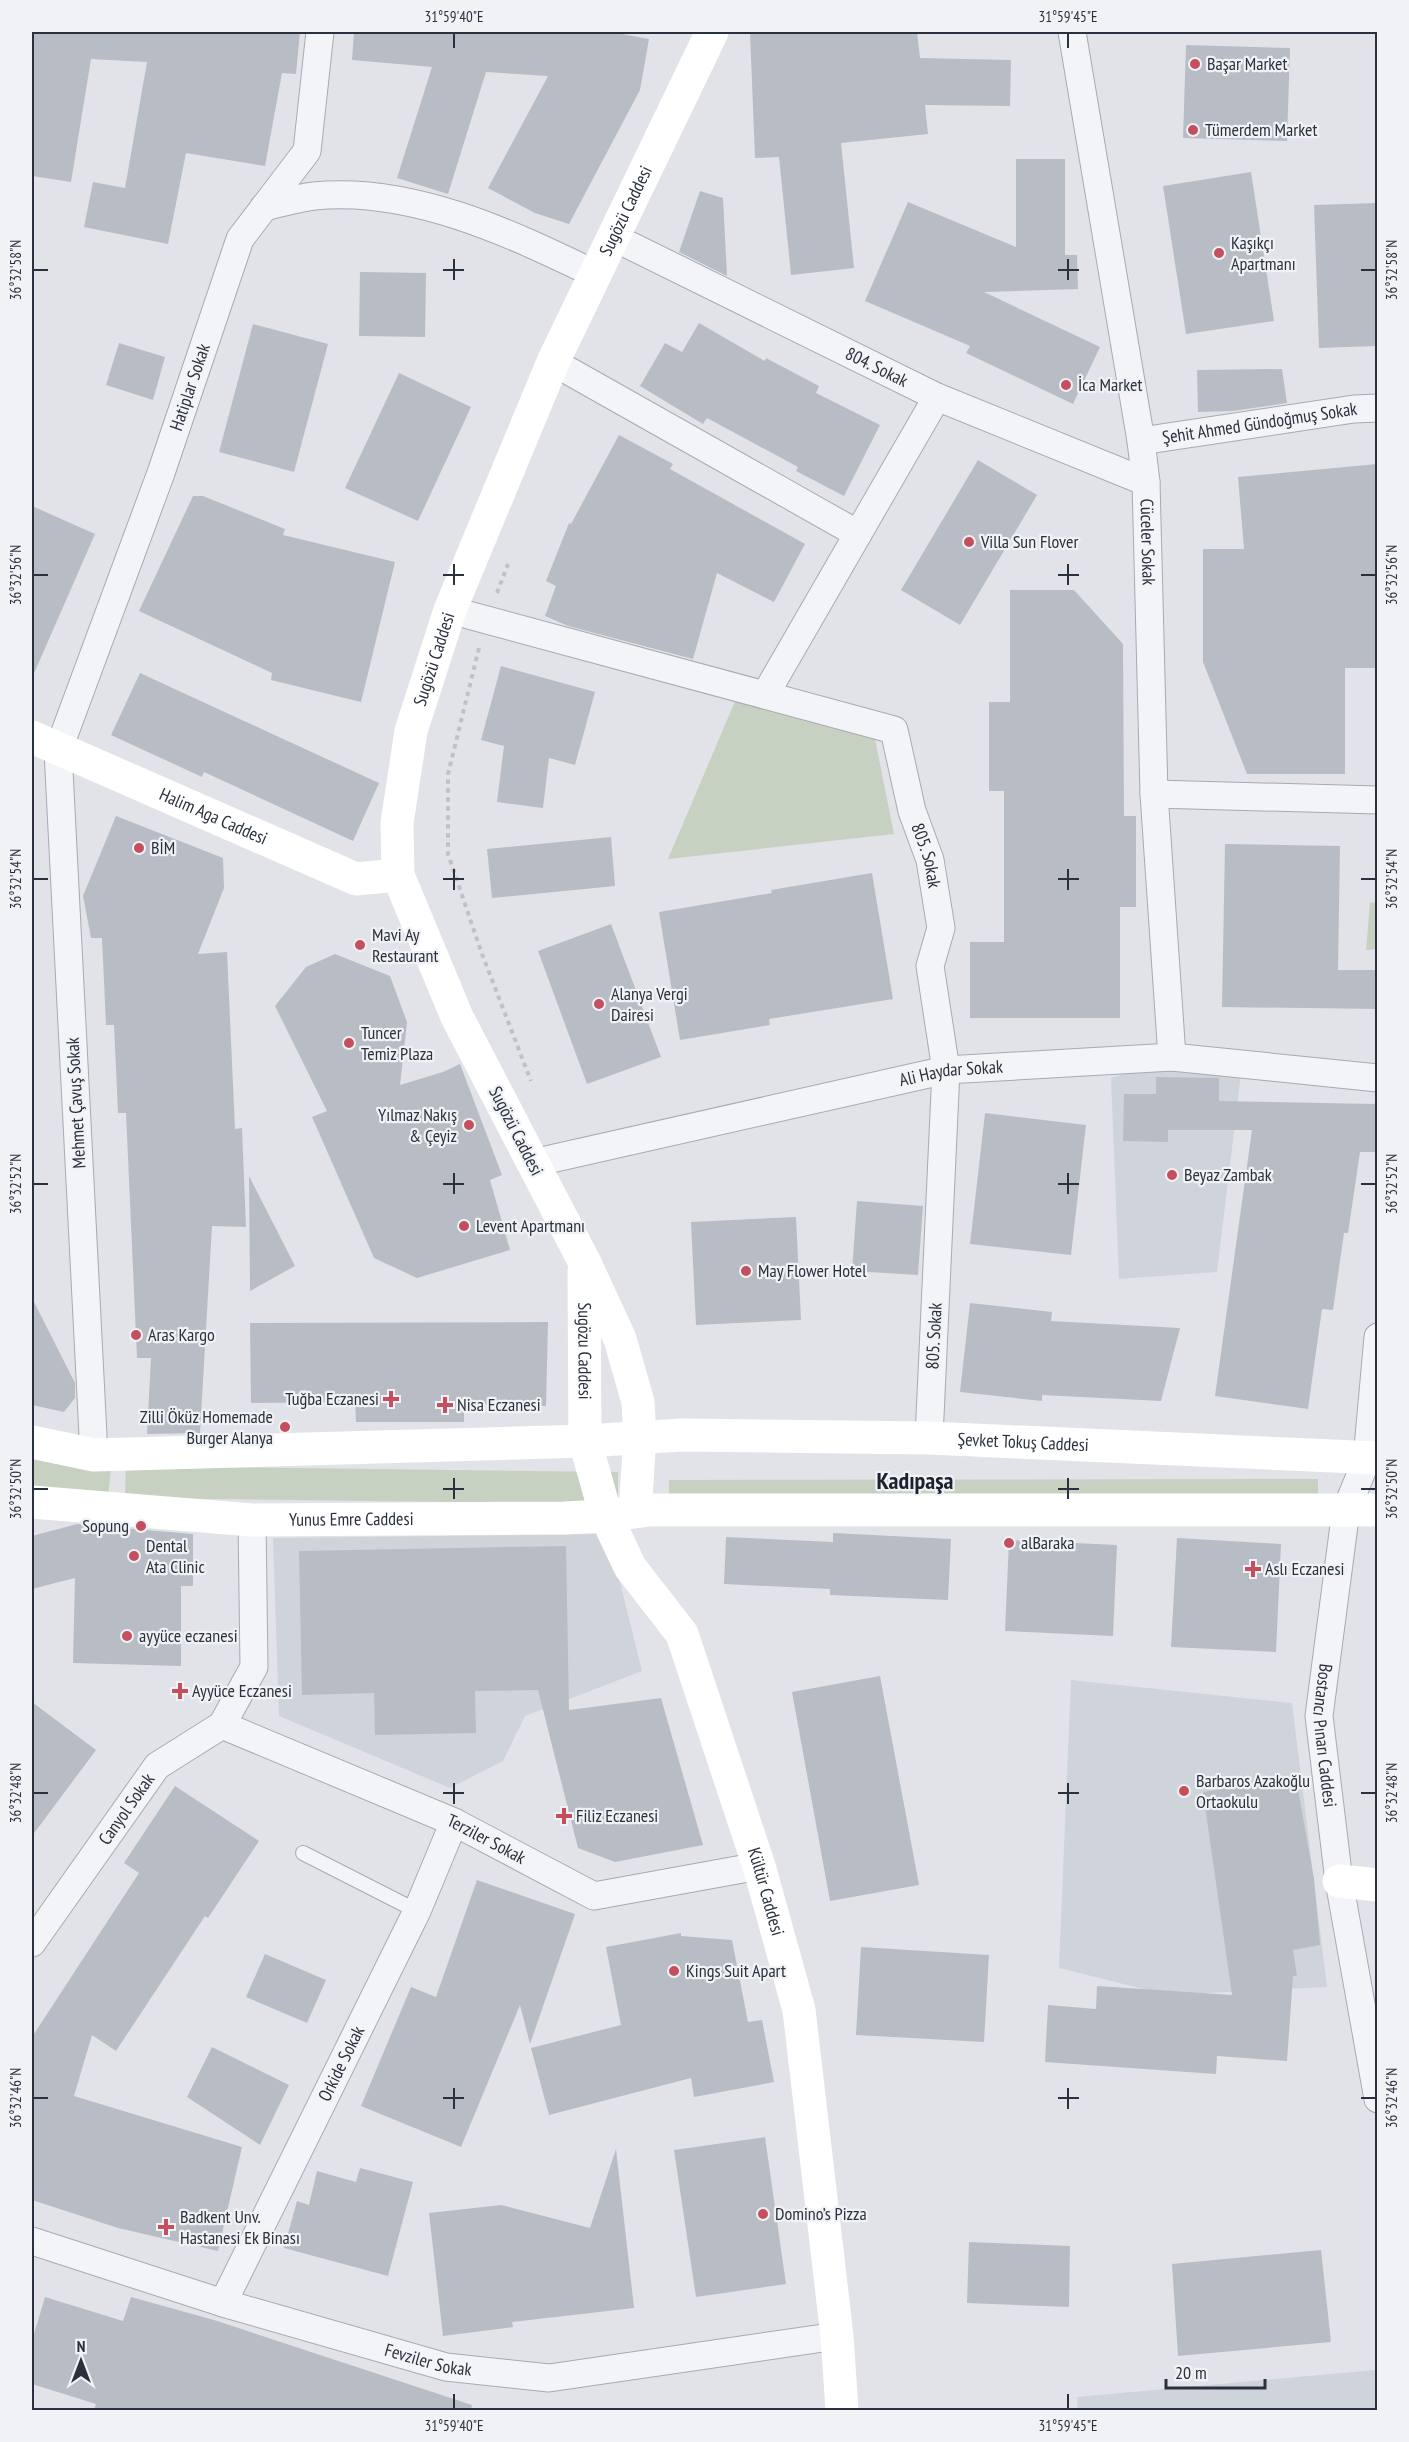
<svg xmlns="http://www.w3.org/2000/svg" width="1409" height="2442" font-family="'PT Sans Narrow',sans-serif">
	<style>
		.built { fill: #cfd3da }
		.green { fill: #c6d1c2 }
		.building { fill: #b8bdc5 }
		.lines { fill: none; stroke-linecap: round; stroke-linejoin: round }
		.lane-casing { stroke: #a6aab2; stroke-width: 16 }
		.street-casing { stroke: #a6aab2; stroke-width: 29 }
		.path { stroke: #bfc1c7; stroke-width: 4; stroke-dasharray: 4.5 4.5; stroke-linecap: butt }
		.lane { stroke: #f3f4f7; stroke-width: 14 }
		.street { stroke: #f3f4f7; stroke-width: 27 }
		.secondary { stroke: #fff; stroke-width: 33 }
		.ticks { fill: none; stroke: #2a313e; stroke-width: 2 }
		.poi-dot { fill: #c44f5f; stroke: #f0f2f6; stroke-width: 2 }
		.labels { text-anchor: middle; stroke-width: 4.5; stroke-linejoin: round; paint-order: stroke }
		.poi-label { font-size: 18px; fill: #2a313e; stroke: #f0f2f6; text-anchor: start }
		.street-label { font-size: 18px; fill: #2a313e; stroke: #f0f2f6 }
		.district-label { font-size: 24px; font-weight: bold; fill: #1c232f; stroke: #f0f2f6 }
		.neatline { fill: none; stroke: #2a313e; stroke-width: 2 }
		.ticks-label { font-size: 15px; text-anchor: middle; fill: #2a313e }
	</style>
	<rect width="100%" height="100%" fill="#e1e3e8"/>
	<path class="built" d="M 1138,1070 L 1241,1074 L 1217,1272 L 1119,1279 L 1111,1078 Z
		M 608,1534 L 642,1671 L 525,1716 L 503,1761 L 450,1788 L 279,1716 L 273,1538 Z
		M 1071,1680 L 1292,1703 L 1327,1987 L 1167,1995 L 1059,1968 Z
		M 1375,2370 L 1377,2378 L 1377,2410 L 1078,2410 L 1077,2397 Z"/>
	<path class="green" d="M 736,699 L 875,739 L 894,834 L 668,859 Z
		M 1377,902 L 1377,949 L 1366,950 L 1370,903 Z
		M 32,1451 L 111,1466 L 108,1498 L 32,1492 Z
		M 126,1466 L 618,1472 L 618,1504 L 125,1498 Z
		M 1318,1479 L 1318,1498 L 669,1498 L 669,1480 Z"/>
	<path class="building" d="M 32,32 L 300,32 L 296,74 L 282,73 L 265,166 L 186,153 L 168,244 L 84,227 L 93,182 L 125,188 L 147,62 L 91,59 L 71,182 L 32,176 Z
		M 354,32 L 611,32 L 649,39 L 640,90 L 569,224 L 535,213 L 488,188 L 548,76 L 486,72 L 448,194 L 397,178 L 432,67 L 352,60 Z
		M 750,32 L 917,32 L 920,58 L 1011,60 L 1010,106 L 925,105 L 928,134 L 841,143 L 854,268 L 791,275 L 779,157 L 755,158 Z
		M 1186,45 L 1290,48 L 1287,141 L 1183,138 Z
		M 1016,159 L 1065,159 L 1065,255 L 1077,255 L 1078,289 L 984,292 L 1100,347 L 1073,404 L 966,353 L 970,346 L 865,301 L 908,202 L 1016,247 Z
		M 1251,172 L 1274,321 L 1186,334 L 1163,186 Z
		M 700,191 L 723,198 L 727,276 L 679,252 Z
		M 1377,203 L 1377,346 L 1319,348 L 1314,205 Z
		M 360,272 L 426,273 L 425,337 L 359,336 Z
		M 699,323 L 765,361 L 766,358 L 819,386 L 816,393 L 880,425 L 844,496 L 796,471 L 798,467 L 707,418 L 703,424 L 640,386 L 665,343 L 682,352 Z
		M 253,324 L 328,344 L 294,472 L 219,452 Z
		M 119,343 L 165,357 L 153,400 L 106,385 Z
		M 1282,369 L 1287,403 L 1233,411 L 1198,412 L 1197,370 Z
		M 399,373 L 471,407 L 418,521 L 345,488 Z
		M 619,435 L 673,464 L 670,469 L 805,544 L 774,602 L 717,573 L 693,659 L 568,626 L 545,616 L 556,586 L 546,581 L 569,523 L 571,524 Z
		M 978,460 L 1037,495 L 960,625 L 901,590 Z
		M 1377,464 L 1377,668 L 1345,668 L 1345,774 L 1247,774 L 1203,662 L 1203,549 L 1244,549 L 1238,477 Z
		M 193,496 L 203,496 L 285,529 L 283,535 L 395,562 L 361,702 L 271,680 L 272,673 L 139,611 Z
		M 32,506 L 95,534 L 32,678 Z
		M 1010,590 L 1074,590 L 1123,644 L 1124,816 L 1136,816 L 1136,907 L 1120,907 L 1120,1018 L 970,1018 L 970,942 L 1004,942 L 1004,791 L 989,791 L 989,702 L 1010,702 Z
		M 501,666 L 595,692 L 575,765 L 549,758 L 543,808 L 497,802 L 504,746 L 481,740 Z
		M 140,673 L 379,783 L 353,841 L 204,772 L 202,777 L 111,735 Z
		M 116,816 L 223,858 L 224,888 L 198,954 L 227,952 L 235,1129 L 242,1128 L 246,1227 L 212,1226 L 200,1433 L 147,1434 L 151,1358 L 137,1358 L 126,1113 L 118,1113 L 114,1025 L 106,1025 L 102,938 L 91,938 L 83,896 Z
		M 611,837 L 615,886 L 492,898 L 487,849 Z
		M 1225,844 L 1340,846 L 1338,970 L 1377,970 L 1377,1009 L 1222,1007 Z
		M 872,873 L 893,999 L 769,1019 L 770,1025 L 680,1040 L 659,912 L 772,893 L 771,890 Z
		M 611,924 L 661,1057 L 587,1084 L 538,951 Z
		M 335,954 L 390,976 L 407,1022 L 400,1085 L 443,1072 L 460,1064 L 502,1175 L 490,1180 L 510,1250 L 417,1278 L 374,1258 L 312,1117 L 327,1111 L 275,1006 L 306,967 Z
		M 1156,1077 L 1219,1078 L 1219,1101 L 1377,1104 L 1377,1152 L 1360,1152 L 1348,1233 L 1344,1233 L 1333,1310 L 1322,1309 L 1308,1409 L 1215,1396 L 1252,1130 L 1168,1130 L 1168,1142 L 1123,1141 L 1124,1094 L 1156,1094 Z
		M 985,1113 L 1086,1125 L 1071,1255 L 970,1244 Z
		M 249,1176 L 295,1266 L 250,1291 Z
		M 857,1201 L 923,1206 L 918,1275 L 852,1271 Z
		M 796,1217 L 801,1320 L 696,1325 L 691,1222 Z
		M 32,1298 L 75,1383 L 75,1398 L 64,1412 L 32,1405 Z
		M 970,1303 L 1052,1312 L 1051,1321 L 1180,1328 L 1161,1401 L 1042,1395 L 1042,1401 L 960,1392 Z
		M 548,1322 L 546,1406 L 464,1404 L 464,1422 L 356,1422 L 355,1402 L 251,1403 L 250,1323 Z
		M 77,1524 L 193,1534 L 193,1586 L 181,1586 L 181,1666 L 73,1663 L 75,1578 L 32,1589 L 32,1536 Z
		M 833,1533 L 951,1539 L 948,1600 L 830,1595 L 830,1589 L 724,1584 L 726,1537 L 833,1542 Z
		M 1177,1538 L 1281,1544 L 1276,1652 L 1171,1647 Z
		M 1009,1540 L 1117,1545 L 1113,1636 L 1005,1631 Z
		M 566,1546 L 569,1710 L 661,1698 L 703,1845 L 615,1862 L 578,1848 L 538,1690 L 475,1691 L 476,1733 L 375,1735 L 374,1693 L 302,1695 L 299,1551 Z
		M 880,1676 L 919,1885 L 830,1901 L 792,1692 Z
		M 32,1702 L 96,1750 L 32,1836 Z
		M 1296,1778 L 1314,1879 L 1320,1945 L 1293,1950 L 1297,1976 L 1293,1976 L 1287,2061 L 1217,2056 L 1216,2074 L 1045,2062 L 1048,2005 L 1096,2009 L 1097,1986 L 1232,1995 L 1203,1792 Z
		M 175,1786 L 259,1841 L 208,1918 L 205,1916 L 116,2051 L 92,2035 L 74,2096 L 242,2147 L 218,2251 L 118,2228 L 32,2200 L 32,2037 L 139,1873 L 124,1863 Z
		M 477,1880 L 575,1914 L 530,2044 L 520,2005 L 461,2147 L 361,2106 L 411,1987 L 436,1997 Z
		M 681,1933 L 681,1936 L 732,1940 L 748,2022 L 762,2020 L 774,2082 L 694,2097 L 691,2078 L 549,2115 L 531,2048 L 621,2025 L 606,1947 Z
		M 861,1947 L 989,1955 L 984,2042 L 856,2035 Z
		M 265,1954 L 326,1980 L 307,2023 L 246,1997 Z
		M 212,2047 L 289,2085 L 260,2145 L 187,2097 Z
		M 765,2137 L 786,2284 L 696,2297 L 674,2150 Z
		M 616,2149 L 634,2308 L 512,2322 L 513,2327 L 443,2336 L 429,2213 L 501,2205 L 590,2228 Z
		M 360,2168 L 413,2182 L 388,2276 L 284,2248 L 297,2201 L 309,2205 L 317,2171 L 356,2182 Z
		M 969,2242 L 1070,2246 L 1069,2307 L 967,2303 Z
		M 1321,2250 L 1331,2342 L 1178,2356 L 1172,2264 Z
		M 45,2297 L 123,2321 L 131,2297 L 214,2320 L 472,2405 L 471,2410 L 94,2410 L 96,2404 L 32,2384 L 32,2341 Z"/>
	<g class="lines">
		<defs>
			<path id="lane" d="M 303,1853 L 417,1911"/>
			<g id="street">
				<path id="s1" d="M 1072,32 L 1141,441 L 1146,482 L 1154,794 L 1172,1057"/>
				<path d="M 264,207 C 281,203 298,198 314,196 C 411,186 510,233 595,274"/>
				<path id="s2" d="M 613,237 L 937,397 L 1146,482"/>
				<path d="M 553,362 L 858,534"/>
				<path id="s3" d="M 1141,441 L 1354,409 L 1378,408"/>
				<path id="s4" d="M 450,610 L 894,730 L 912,811 L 930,860 L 941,928 L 930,966 L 946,1070 L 929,1438"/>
				<path d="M 765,695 L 937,397"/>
				<path d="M 1154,794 L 1378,800"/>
				<path id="s5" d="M 533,1163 L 946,1070 L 1172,1057 L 1378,1078"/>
				<path id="s6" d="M 1378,1337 L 1367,1459 L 1346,1510 L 1319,1716 L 1339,1881 L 1378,2099"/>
				<path id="s7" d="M 94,1455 L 58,751 L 161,473 L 240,239 L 307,151 L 320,32"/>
				<path id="s8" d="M 222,1725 L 454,1822 L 594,1896 L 759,1866"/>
				<path id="s9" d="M 32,1943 L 157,1766 L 222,1725 L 254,1667 L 252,1520"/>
				<path id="s10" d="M 32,2241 L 223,2303 L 446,2367 L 549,2378 L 837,2336"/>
				<path id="s11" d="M 223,2303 L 417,1911 L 454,1822"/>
			</g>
		</defs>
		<use href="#lane" class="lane-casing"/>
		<use href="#street" class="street-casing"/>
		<path class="path" d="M 497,593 L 508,564
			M 479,648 L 448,774 L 448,854 L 482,954 L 531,1081"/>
		<use href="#lane" class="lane"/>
		<use href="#street" class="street"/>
		<g class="secondary">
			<path id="s12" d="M 32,737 L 356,879 L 398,875"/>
			<path id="s13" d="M 584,1271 L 585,1441 L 606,1516 L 630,1567 L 682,1634 L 759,1866 L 799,2010 L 837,2336 L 842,2410"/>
			<path id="s14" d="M 32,1442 L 94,1455 L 585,1441 L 682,1435 L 929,1438 L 1378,1458"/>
			<path id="s15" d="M 32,1502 L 252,1520 L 564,1518 L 606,1516 L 649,1510 L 1378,1510"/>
			<path id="s16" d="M 635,1511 L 640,1437 L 638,1402 L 620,1339 L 584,1261 L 457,1017 L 398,875 L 397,823 L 411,731 L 450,610 L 553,362 L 712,32"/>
			<path d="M 1339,1881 L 1378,1885"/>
		</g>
	</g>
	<path class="ticks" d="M 454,33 L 454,48M 1068,33 L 1068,48M 454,259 L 454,280M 1068,259 L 1068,280M 33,270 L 48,270M 443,270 L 464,270M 1058,270 L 1079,270M 1361,270 L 1376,270M 454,564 L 454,585M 1068,564 L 1068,585M 33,575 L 48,575M 443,575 L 464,575M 1058,575 L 1079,575M 1361,575 L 1376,575M 454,869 L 454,890M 1068,869 L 1068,890M 33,879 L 48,879M 443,879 L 464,879M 1058,879 L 1079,879M 1361,879 L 1376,879M 454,1173 L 454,1194M 1068,1173 L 1068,1194M 33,1184 L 48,1184M 443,1184 L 464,1184M 1058,1184 L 1079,1184M 1361,1184 L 1376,1184M 454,1478 L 454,1499M 1068,1478 L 1068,1499M 33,1489 L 48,1489M 443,1489 L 464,1489M 1058,1489 L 1079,1489M 1361,1489 L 1376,1489M 454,1783 L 454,1804M 1068,1783 L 1068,1804M 33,1793 L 48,1793M 443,1793 L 464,1793M 1058,1793 L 1079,1793M 1361,1793 L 1376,1793M 454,2088 L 454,2109M 1068,2088 L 1068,2109M 33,2098 L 48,2098M 443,2098 L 464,2098M 1058,2098 L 1079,2098M 1361,2098 L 1376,2098M 454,2394 L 454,2409M 1068,2394 L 1068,2409"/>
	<g class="poi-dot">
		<circle cx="1195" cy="64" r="6"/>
		<circle cx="1193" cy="130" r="6"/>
		<circle cx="1219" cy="253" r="6"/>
		<circle cx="1066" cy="385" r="6"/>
		<circle cx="969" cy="542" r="6"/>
		<circle cx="139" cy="848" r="6"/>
		<circle cx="360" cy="945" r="6"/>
		<circle cx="599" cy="1004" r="6"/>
		<circle cx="349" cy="1043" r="6"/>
		<circle cx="469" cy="1125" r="6"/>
		<circle cx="1172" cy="1175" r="6"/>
		<circle cx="464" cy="1226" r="6"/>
		<circle cx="746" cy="1271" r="6"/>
		<circle cx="136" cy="1335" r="6"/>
		<path d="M388 1390h6v6h6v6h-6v6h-6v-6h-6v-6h6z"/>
		<path d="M442 1396h6v6h6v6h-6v6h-6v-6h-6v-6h6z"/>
		<circle cx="285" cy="1427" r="6"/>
		<circle cx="141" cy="1526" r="6"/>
		<circle cx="1009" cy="1543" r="6"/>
		<circle cx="134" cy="1556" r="6"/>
		<path d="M1250 1560h6v6h6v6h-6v6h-6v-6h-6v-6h6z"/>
		<circle cx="127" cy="1636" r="6"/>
		<path d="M177 1682h6v6h6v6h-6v6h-6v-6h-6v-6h6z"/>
		<circle cx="1184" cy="1791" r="6"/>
		<path d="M561 1807h6v6h6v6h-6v6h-6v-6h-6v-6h6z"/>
		<circle cx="674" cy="1971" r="6"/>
		<circle cx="763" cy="2214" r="6"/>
		<path d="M163 2218h6v6h6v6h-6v6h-6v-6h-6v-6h6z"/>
	</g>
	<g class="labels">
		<g class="poi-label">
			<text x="1207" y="70">Başar Market</text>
			<text x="1205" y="136">Tümerdem Market</text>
			<text x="1231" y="249">Kaşıkçı<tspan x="1231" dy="21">Apartmanı</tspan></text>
			<text x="1078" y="391">İca Market</text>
			<text x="981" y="548">Villa Sun Flover</text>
			<text x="151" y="854">BİM</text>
			<text x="372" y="941">Mavi Ay<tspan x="372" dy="21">Restaurant</tspan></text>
			<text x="611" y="1000">Alanya Vergi<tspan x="611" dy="21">Dairesi</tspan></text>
			<text x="361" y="1039">Tuncer<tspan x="361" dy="21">Temiz Plaza</tspan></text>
			<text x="457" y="1121" text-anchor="end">Yılmaz Nakış<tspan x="457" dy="21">&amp; Çeyiz</tspan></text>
			<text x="1184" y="1181">Beyaz Zambak</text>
			<text x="476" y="1232">Levent Apartmanı</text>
			<text x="758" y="1277">May Flower Hotel</text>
			<text x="148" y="1341">Aras Kargo</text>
			<text x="379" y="1405" text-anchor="end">Tuğba Eczanesi</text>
			<text x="457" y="1411">Nisa Eczanesi</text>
			<text x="273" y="1423" text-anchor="end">Zilli Öküz Homemade<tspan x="273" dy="21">Burger Alanya</tspan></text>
			<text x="129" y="1532" text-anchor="end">Sopung</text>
			<text x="1021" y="1549">alBaraka</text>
			<text x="146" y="1552">Dental<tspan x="146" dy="21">Ata Clinic</tspan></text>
			<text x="1265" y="1575">Aslı Eczanesi</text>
			<text x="139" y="1642">ayyüce eczanesi</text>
			<text x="192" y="1697">Ayyüce Eczanesi</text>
			<text x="1196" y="1787">Barbaros Azakoğlu<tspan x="1196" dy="21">Ortaokulu</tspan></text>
			<text x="576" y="1822">Filiz Eczanesi</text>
			<text x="686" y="1977">Kings Suit Apart</text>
			<text x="775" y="2220">Domino’s Pizza</text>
			<text x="180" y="2223">Badkent Unv.<tspan x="180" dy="21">Hastanesi Ek Binası</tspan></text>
		</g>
		<g class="street-label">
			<text dy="6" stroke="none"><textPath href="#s16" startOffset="1398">Sugözü Caddesi</textPath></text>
			<text dy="6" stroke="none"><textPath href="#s2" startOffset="294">804. Sokak</textPath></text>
			<text dy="6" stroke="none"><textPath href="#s7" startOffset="1092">Hatiplar Sokak</textPath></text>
			<text dy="6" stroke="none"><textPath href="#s3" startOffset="120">Şehit Ahmed Gündoğmuş Sokak</textPath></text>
			<text dy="6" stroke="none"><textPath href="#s1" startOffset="516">Cüceler Sokak</textPath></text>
			<text dy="6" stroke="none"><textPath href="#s16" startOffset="910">Sugözü Caddesi</textPath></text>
			<text dy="6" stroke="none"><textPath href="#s12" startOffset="198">Halim Aga Caddesi</textPath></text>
			<text dy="6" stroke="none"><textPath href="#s4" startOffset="590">805. Sokak</textPath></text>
			<text dy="6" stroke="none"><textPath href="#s5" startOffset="428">Ali Haydar Sokak</textPath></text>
			<text transform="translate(76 1103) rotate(-93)" y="6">Mehmet Çavuş Sokak</text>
			<text transform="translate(516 1131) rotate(63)" y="6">Sugözü Caddesi</text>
			<text transform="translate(934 1336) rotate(-87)" y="6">805. Sokak</text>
			<text dy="6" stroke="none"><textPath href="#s13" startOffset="80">Sugözu Caddesi</textPath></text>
			<text dy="6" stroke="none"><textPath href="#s14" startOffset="993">Şevket Tokuş Caddesi</textPath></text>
			<text dy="6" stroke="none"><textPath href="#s15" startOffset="320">Yunus Emre Caddesi</textPath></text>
			<text dy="6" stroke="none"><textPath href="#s6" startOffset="405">Bostancı Pınarı Caddesi</textPath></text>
			<text dy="6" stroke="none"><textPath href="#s9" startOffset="164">Canyol Sokak</textPath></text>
			<text dy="6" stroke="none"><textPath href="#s8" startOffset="288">Terziler Sokak</textPath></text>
			<text dy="6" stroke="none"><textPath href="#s13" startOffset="660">Kültür Caddesi</textPath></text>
			<text dy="6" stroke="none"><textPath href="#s11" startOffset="267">Orkide Sokak</textPath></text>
			<text dy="6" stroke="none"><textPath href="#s10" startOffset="414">Fevziler Sokak</textPath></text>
		</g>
		<g class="district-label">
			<text x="915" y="1489">Kadıpaşa</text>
		</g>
	</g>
	<rect width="1409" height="2442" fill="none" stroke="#f0f2f6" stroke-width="66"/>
	<g transform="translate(81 2361)" stroke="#f0f2f6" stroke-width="4.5" paint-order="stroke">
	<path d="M0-4.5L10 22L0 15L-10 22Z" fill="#2a313e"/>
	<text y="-9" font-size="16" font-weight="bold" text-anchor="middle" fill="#2a313e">N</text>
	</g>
	<path d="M1166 2379v9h99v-9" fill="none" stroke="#2a313e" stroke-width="3"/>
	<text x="1175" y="2379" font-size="18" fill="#2a313e" stroke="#f0f2f6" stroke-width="4.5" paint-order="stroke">20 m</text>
	<rect x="33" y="33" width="1343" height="2376" class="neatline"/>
	<g class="ticks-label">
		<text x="454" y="22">31°59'40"E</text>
		<text x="1068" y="22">31°59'45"E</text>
		<text transform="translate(16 270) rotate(-90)" y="5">36°32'58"N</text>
		<text transform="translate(1392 270) rotate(-90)" y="5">36°32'58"N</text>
		<text transform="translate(16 575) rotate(-90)" y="5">36°32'56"N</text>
		<text transform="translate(1392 575) rotate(-90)" y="5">36°32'56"N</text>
		<text transform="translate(16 879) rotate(-90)" y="5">36°32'54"N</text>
		<text transform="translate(1392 879) rotate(-90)" y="5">36°32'54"N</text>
		<text transform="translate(16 1184) rotate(-90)" y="5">36°32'52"N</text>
		<text transform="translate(1392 1184) rotate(-90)" y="5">36°32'52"N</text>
		<text transform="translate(16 1489) rotate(-90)" y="5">36°32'50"N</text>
		<text transform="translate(1392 1489) rotate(-90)" y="5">36°32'50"N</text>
		<text transform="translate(16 1793) rotate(-90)" y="5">36°32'48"N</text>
		<text transform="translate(1392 1793) rotate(-90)" y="5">36°32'48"N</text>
		<text transform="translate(16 2098) rotate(-90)" y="5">36°32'46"N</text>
		<text transform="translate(1392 2098) rotate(-90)" y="5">36°32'46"N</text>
		<text x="454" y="2431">31°59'40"E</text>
		<text x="1068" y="2431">31°59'45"E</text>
	</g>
</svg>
